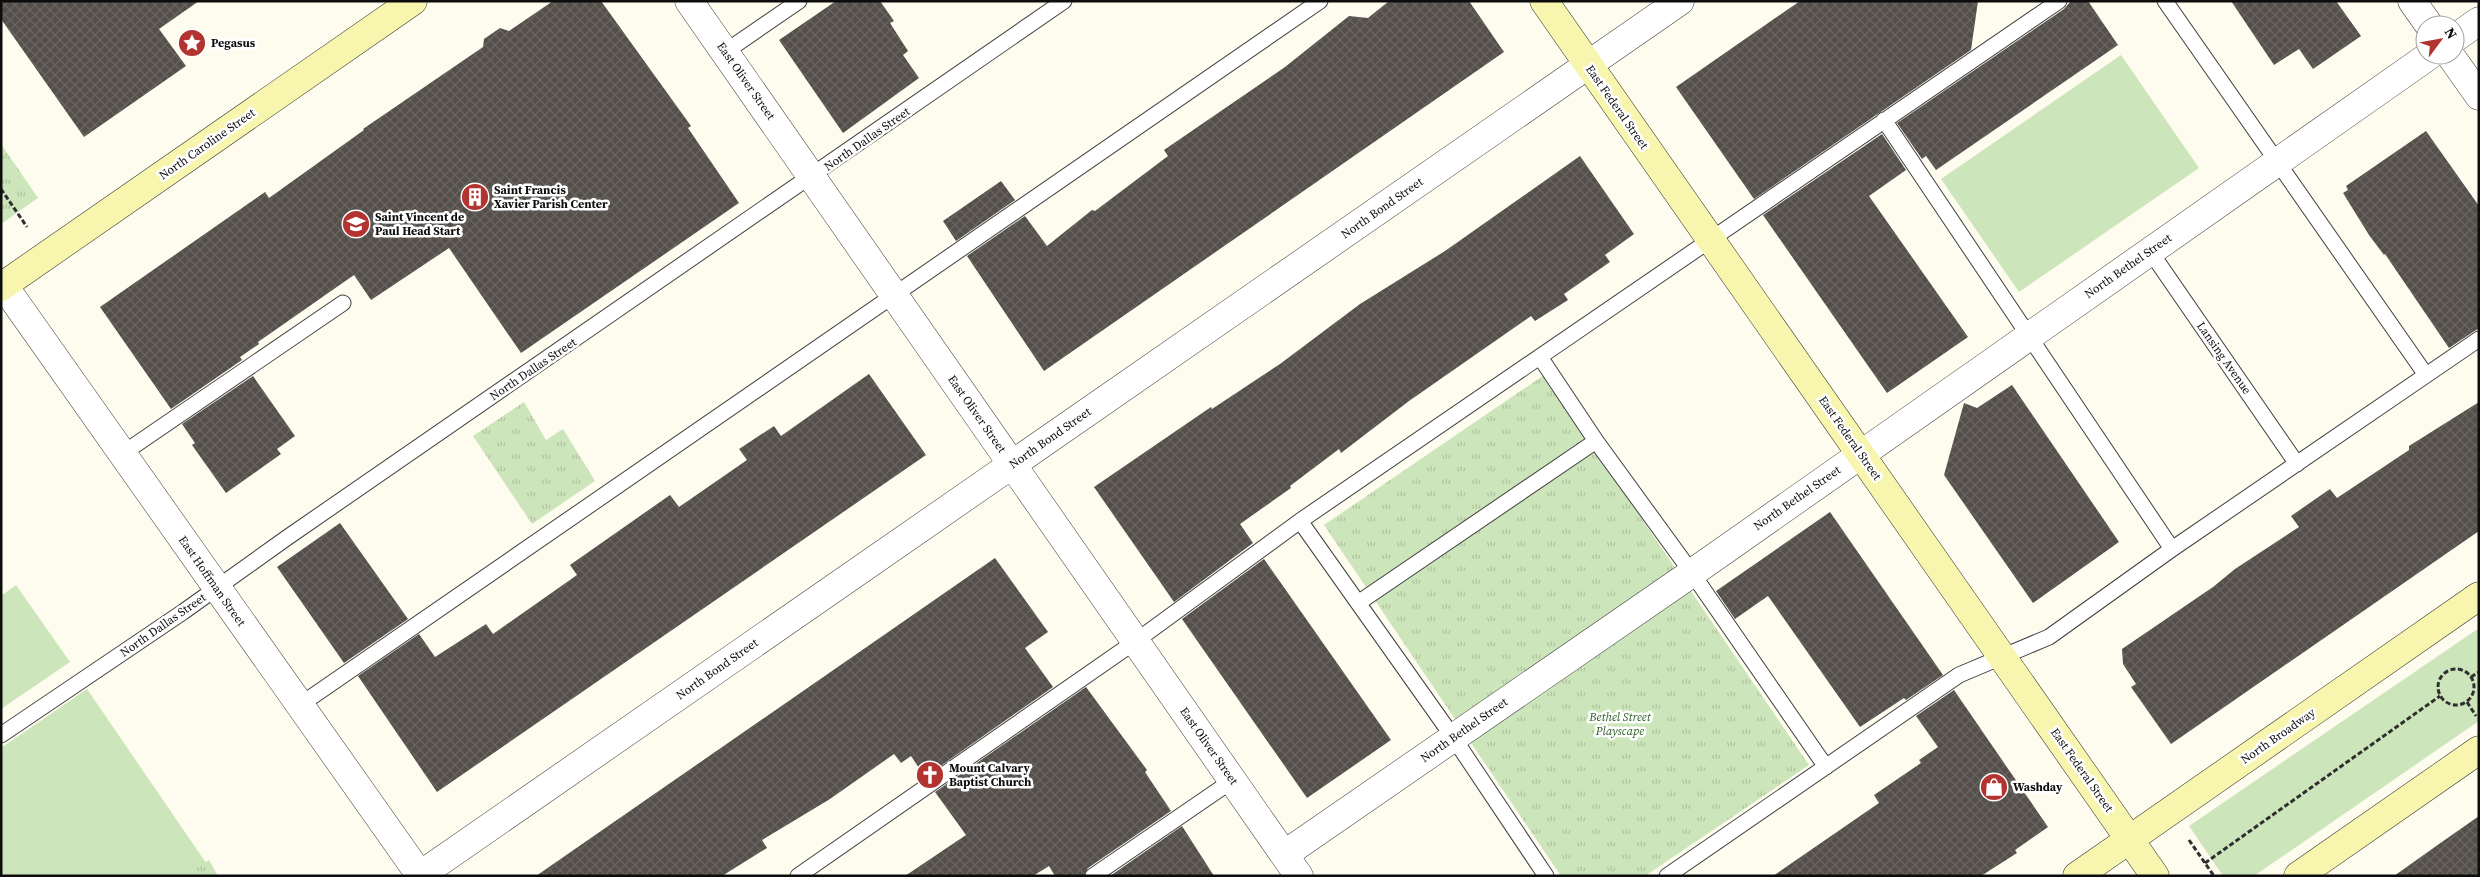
<svg xmlns="http://www.w3.org/2000/svg" width="2480" height="877" font-family="'Source Serif 4',serif">
	<style>
		.grass { fill: #cde5ba }
		.park { fill: url(#park-tufts) }
		.building { fill: url(#building-cross-hatch) }
		.lines { fill: none; stroke-linecap: round; stroke-linejoin: round }
		.lane-casing { stroke: #404040; stroke-width: 17 }
		.street-casing { stroke: #404040; stroke-width: 29 }
		.secondary-casing { stroke: #2f2f2f; stroke-width: 29 }
		.path { stroke: #2f2f2f; stroke-width: 3; stroke-dasharray: 5 2.5; stroke-linecap: butt }
		.lane { stroke: #fff; stroke-width: 15 }
		.street { stroke: #fff; stroke-width: 28 }
		.secondary { stroke: #f8f6ae; stroke-width: 28 }
		.labels { text-anchor: middle; stroke-width: 5; stroke-linejoin: round; paint-order: stroke }
		.poi-label { font-size: 12px; font-weight: bold; fill: #0d0d0d; stroke: #fff; text-anchor: start }
		.street-label { font-size: 12px; fill: #0d0d0d; stroke: #fff }
		.park-label { font-size: 12px; font-style: italic; fill: #2b5f23; stroke: #fff }
	</style>
	<defs>
		<pattern id="park-tufts" width="24" height="20" patternUnits="userSpaceOnUse" patternTransform="scale(1.25)"><rect width="24" height="20" fill="#cde5ba"/><path d="M3 7l-1-3M5 7V3M7 7l1-3M15 17l-1-3M17 17v-4M19 17l1-3" fill="none" stroke="#afc39f"/></pattern>
		<pattern id="building-cross-hatch" width="8" height="8" patternUnits="userSpaceOnUse" patternTransform="scale(1.25)"><rect width="8" height="8" fill="#544f4a"/><path d="M0 0l8 8M0 8l8-8" fill="none" stroke="#686460"/></pattern>
	</defs>
	<rect width="100%" height="100%" fill="#fefcee"/>
	<path class="grass" d="M 2121,55 L 2199,168 L 2019,292 L 1941,179 Z
		M 16,585 L 70,662 L 1,709 L 1,596 Z
		M 2479,628 L 2479,721 L 2254,876 L 2223,876 L 2189,826 Z
		M 87,689 L 215,876 L 1,876 L 1,748 Z"/>
	<path class="park" d="M 1,144 L 38,198 L 1,224 Z
		M 1544,375 L 1809,765 L 1645,876 L 1561,876 L 1324,525 Z
		M 524,402 L 546,440 L 563,429 L 595,481 L 532,524 L 473,436 Z
		M 209,860 L 218,876 L 184,876 Z"/>
	<path class="building" d="M 1,1 L 199,1 L 159,29 L 186,66 L 84,137 L 1,19 Z
		M 553,1 L 601,1 L 691,126 L 688,128 L 739,203 L 521,353 L 449,248 L 371,300 L 354,275 L 258,342 L 259,344 L 240,357 L 242,360 L 171,409 L 100,307 L 265,192 L 269,198 L 364,130 L 363,129 L 483,47 L 484,39 L 500,28 L 509,31 Z
		M 836,1 L 880,1 L 894,21 L 890,23 L 908,51 L 903,55 L 919,78 L 843,133 L 779,40 Z
		M 1389,1 L 1469,1 L 1504,52 L 1044,371 L 967,256 L 1025,216 L 1047,246 L 1092,210 L 1095,211 L 1168,156 L 1164,150 L 1285,67 L 1349,16 L 1368,18 Z
		M 1800,1 L 1978,1 L 1971,50 L 1754,199 L 1676,87 Z
		M 2071,1 L 2088,1 L 2118,45 L 1936,170 L 1926,156 L 1922,159 L 1897,123 L 2064,9 Z
		M 2231,1 L 2336,1 L 2361,36 L 2313,69 L 2299,49 L 2274,65 Z
		M 2426,131 L 2479,206 L 2479,328 L 2449,348 L 2385,254 L 2384,255 L 2369,235 L 2343,193 L 2348,190 L 2346,186 Z
		M 1882,134 L 1906,170 L 1869,196 L 1968,337 L 1887,393 L 1763,215 Z
		M 1580,156 L 1634,234 L 1605,255 L 1610,262 L 1564,294 L 1568,300 L 1535,321 L 1531,316 L 1409,401 L 1341,453 L 1339,449 L 1290,486 L 1291,488 L 1240,524 L 1253,543 L 1174,602 L 1094,487 L 1211,407 L 1212,409 L 1280,364 L 1360,304 L 1445,251 Z
		M 1001,181 L 1015,200 L 956,241 L 943,221 Z
		M 869,374 L 926,455 L 437,792 L 358,676 L 419,634 L 435,657 L 486,624 L 493,634 L 577,575 L 570,565 L 670,495 L 679,507 L 747,460 L 739,449 L 774,426 L 781,436 Z
		M 253,376 L 295,436 L 277,449 L 281,454 L 226,493 L 192,445 L 195,443 L 182,424 Z
		M 2012,385 L 2119,542 L 2033,603 L 1944,475 L 1964,403 L 1977,408 Z
		M 2479,402 L 2479,531 L 2171,744 L 2131,687 L 2136,684 L 2123,664 L 2122,649 L 2213,587 L 2235,569 L 2299,527 L 2291,516 L 2330,489 L 2337,498 L 2409,450 L 2409,446 Z
		M 1830,512 L 1943,675 L 1906,700 L 1904,698 L 1860,727 L 1768,596 L 1735,619 L 1716,591 Z
		M 340,523 L 408,619 L 344,663 L 277,567 Z
		M 995,558 L 1048,632 L 1025,648 L 1053,687 L 925,777 L 911,756 L 901,763 L 894,754 L 830,799 L 762,840 L 767,848 L 722,876 L 536,876 Z
		M 1264,559 L 1391,740 L 1307,798 L 1182,619 Z
		M 1086,687 L 1147,770 L 1145,772 L 1171,811 L 1088,868 L 1084,876 L 1055,876 L 1049,866 L 1033,876 L 905,876 L 966,835 L 935,792 Z
		M 1954,690 L 2048,827 L 2015,850 L 2017,853 L 1981,876 L 1773,876 L 1879,803 L 1874,795 L 1921,763 L 1919,760 L 1938,747 L 1916,716 Z
		M 2479,816 L 2479,876 L 2394,876 L 2439,844 Z
		M 1182,826 L 1214,876 L 1110,876 Z"/>
	<g class="lines">
		<defs>
			<path id="lane" d="M 2165,1 L 2426,375
				M 725,52 L 799,1
				M 1884,120 L 2172,549
				M 2150,251 L 2297,464
				M 1540,357 L 1596,441 L 1692,573 L 1826,767
				M 122,454 L 343,303
				M 1300,521 L 1453,737 L 1546,876
				M 1358,603 L 1596,441
				M 300,705 L 1320,1
				M 1,735 L 183,612 L 288,537 L 1064,1
				M 798,876 L 1136,641 L 1300,521 L 2059,1
				M 1093,876 L 1233,780
				M 1667,876 L 1959,675 L 2049,637 L 2172,549 L 2479,339"/>
			<path id="street" d="M 689,1 L 1299,876
				M 2412,1 L 2429,25
				M 2455,38 L 2479,21
				M 2450,55 L 2479,96
				M 4,286 L 420,875
				M 1285,854 L 1692,573 L 2430,55
				M 419,876 L 1680,1"/>
			<path id="secondary" d="M 1544,1 L 2155,876
				M 1,287 L 413,1
				M 2077,876 L 2479,596
				M 2298,876 L 2479,750"/>
		</defs>
		<use href="#lane" class="lane-casing"/>
		<use href="#street" class="street-casing"/>
		<use href="#secondary" class="secondary-casing"/>
		<path class="path" d="M 1,189 L 27,227
			M2438 687a18 18 0 1 1 36 0a18 18 0 1 1-36 0Z
			M 2471,677 L 2479,672
			M 2467,702 L 2476,716
			M 2189,840 L 2214,876
			M 2205,863 L 2440,696"/>
		<use href="#lane" class="lane"/>
		<use href="#street" class="street"/>
		<use href="#secondary" class="secondary"/>
	</g>
	<defs>
		<symbol id="sight-disc" viewBox="-11 -11 22 22"><circle r="9.5" fill="#b13431" stroke="#fff"/><path d="M0-6L1.8-2.2L6-1.7L2.9 1.2L3.7 5.4L0 3.3L-3.7 5.4L-2.9 1.2L-6-1.7L-1.8-2.2Z" fill="#fff"/></symbol>
		<symbol id="building-disc" viewBox="-11 -11 22 22"><circle r="9.5" fill="#b13431" stroke="#fff"/><path d="M-4-6H4V6H1V3H-1V6H-4ZM-2.5-4.3h1.7v1.8h-1.7ZM.8-4.3h1.7v1.8H.8ZM-2.5-1h1.7V.8h-1.7ZM.8-1h1.7V.8H.8Z" fill="#fff"/></symbol>
		<symbol id="school-disc" viewBox="-11 -11 22 22"><circle r="9.5" fill="#b13431" stroke="#fff"/><path d="M0-5L7-2L0 1L-7-2ZM-4 1L0 2.5L4 1V4Q0 6-4 4Z" fill="#fff"/></symbol>
		<symbol id="church-disc" viewBox="-11 -11 22 22"><circle r="9.5" fill="#b13431" stroke="#fff"/><path d="M-1.2-6h2.4v3.5h3.3v2.4h-3.3V6h-2.4V-.1h-3.3v-2.4h3.3Z" fill="#fff"/></symbol>
		<symbol id="shop-disc" viewBox="-11 -11 22 22"><circle r="9.5" fill="#b13431" stroke="#fff"/><path d="M-5-2.5h2.3a2.7 3.5 0 0 1 5.4 0H5L5.5 6h-11ZM-1.5-2.5h3a1.5 2.3 0 0 0-3 0Z" fill="#fff"/></symbol>
	</defs>
	<g fill-rule="evenodd">
		<use href="#sight-disc" x="176" y="27" width="32" height="32"/>
		<use href="#building-disc" x="459" y="181" width="32" height="32"/>
		<use href="#school-disc" x="340" y="208" width="32" height="32"/>
		<use href="#church-disc" x="914" y="759" width="32" height="32"/>
		<use href="#shop-disc" x="1978" y="771" width="32" height="32"/>
	</g>
	<g class="labels">
		<g class="poi-label">
			<text x="211" y="47">Pegasus</text>
			<text x="494" y="194">Saint Francis<tspan x="494" dy="14">Xavier Parish Center</tspan></text>
			<text x="375" y="221">Saint Vincent de<tspan x="375" dy="14">Paul Head Start</tspan></text>
			<text x="949" y="772">Mount Calvary<tspan x="949" dy="14">Baptist Church</tspan></text>
			<text x="2013" y="791">Washday</text>
		</g>
		<g class="street-label">
			<text transform="translate(746 81) rotate(55)" y="4">East Oliver Street</text>
			<text transform="translate(1617 107) rotate(55)" y="4">East Federal Street</text>
			<text transform="translate(867 139) rotate(-35)" y="4">North Dallas Street</text>
			<text transform="translate(207 144) rotate(-35)" y="4">North Caroline Street</text>
			<text transform="translate(1382 208) rotate(-35)" y="4">North Bond Street</text>
			<text transform="translate(2128 266) rotate(-35)" y="4">North Bethel Street</text>
			<text transform="translate(2224 358) rotate(55)" y="4">Lansing Avenue</text>
			<text transform="translate(533 369) rotate(-34)" y="4">North Dallas Street</text>
			<text transform="translate(977 414) rotate(55)" y="4">East Oliver Street</text>
			<text transform="translate(1050 438) rotate(-35)" y="4">North Bond Street</text>
			<text transform="translate(1850 438) rotate(55)" y="4">East Federal Street</text>
			<text transform="translate(1797 498) rotate(-35)" y="4">North Bethel Street</text>
			<text transform="translate(212 581) rotate(55)" y="4">East Hoffman Street</text>
			<text transform="translate(163 625) rotate(-35)" y="4">North Dallas Street</text>
			<text transform="translate(717 669) rotate(-35)" y="4">North Bond Street</text>
			<text transform="translate(1464 730) rotate(-35)" y="4">North Bethel Street</text>
			<text transform="translate(2278 736) rotate(-35)" y="4">North Broadway</text>
			<text transform="translate(1209 746) rotate(55)" y="4">East Oliver Street</text>
			<text transform="translate(2082 770) rotate(55)" y="4">East Federal Street</text>
		</g>
		<g class="park-label">
			<text x="1620" y="721">Bethel Street<tspan x="1620" dy="14">Playscape</tspan></text>
		</g>
	</g>
	<rect width="2480" height="877" fill="none" stroke="#0d0d0d" stroke-width="5"/>
	<g transform="translate(2440 40) rotate(58)"><circle r="24" fill="#ffffff" stroke="#9e9e9e"/>
	<path d="M0-4L9 19L0 12L-9 19Z" fill="#b13431"/>
	<text y="-8" font-size="14" font-weight="bold" text-anchor="middle" fill="#0d0d0d">N</text>
	</g>
</svg>
